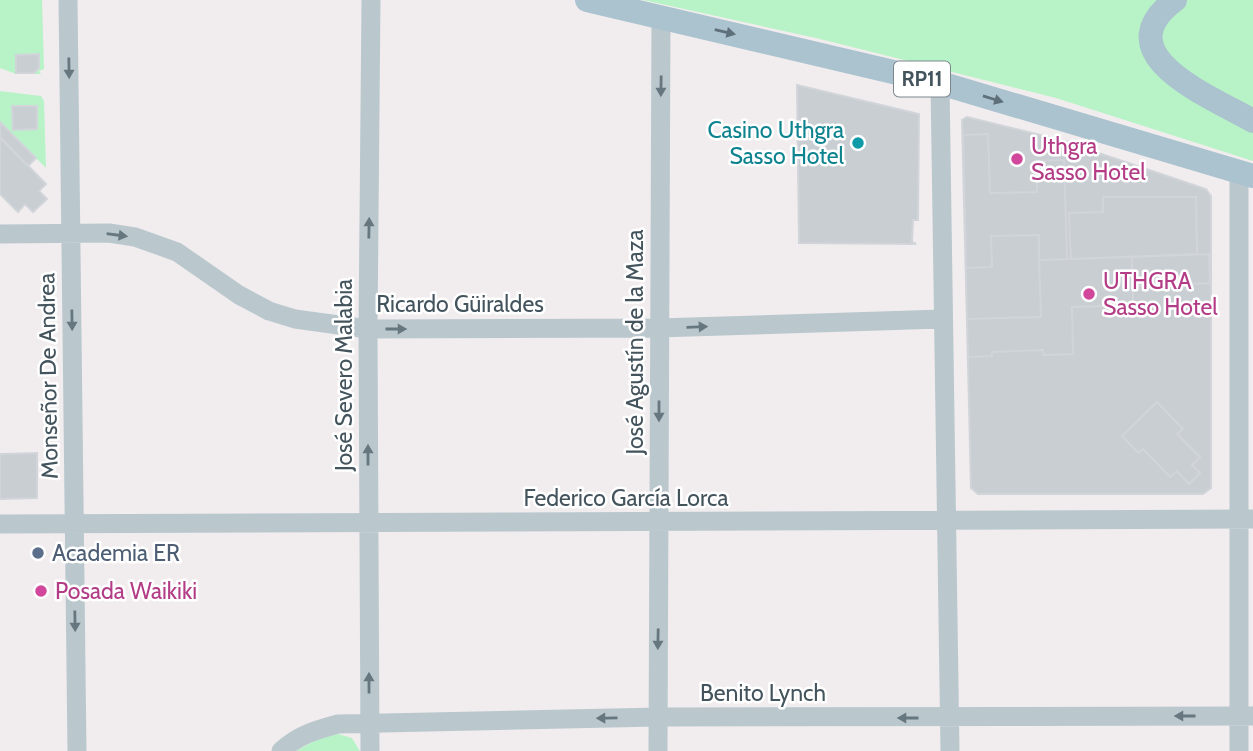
<svg xmlns="http://www.w3.org/2000/svg" width="1253" height="751" font-family="Cabin,sans-serif">
	<style>
		.green { fill: #b8f3c7 }
		.building { fill: #c9ced3; stroke: #d1d5da; stroke-width: 2 }
		.lines { fill: none; stroke-linecap: round; stroke-linejoin: round }
		.minor { stroke: #bac8ce; stroke-width: 19 }
		.major { stroke: #abc2cf; stroke-width: 24 }
		.oneway { fill: #5e707a }
		.oneway2 { fill: #67777f }
		.culture-dot { fill: #0f9aa8; stroke: #fff; stroke-width: 2.5 }
		.hotel-dot { fill: #d1479c; stroke: #fff; stroke-width: 2.5 }
		.service-dot { fill: #5c6f8a; stroke: #fff; stroke-width: 2.5 }
		.labels { text-anchor: middle; stroke-width: 5; stroke-linejoin: round; paint-order: stroke }
		.shield { fill: #fff; stroke: #7c878e; stroke-width: 2 }
		.shield-label { font-size: 21px; font-weight: bold; fill: #44545d }
		.culture-label { font-size: 23px; fill: #0d838f; stroke: #fff; text-anchor: end }
		.hotel-label { font-size: 23px; fill: #b23c85; stroke: #fff; text-anchor: start }
		.street-label { font-size: 23px; fill: #44545d; stroke: #fff }
		.service-label { font-size: 23px; fill: #4e5e75; stroke: #fff; text-anchor: start }
	</style>
	<rect width="100%" height="100%" fill="#f1edee"/>
	<path class="green" d="M 0,0 L 42,0 L 44,69 L 39,71 L 41,74 L 16,74 L 0,68 Z
		M 643,0 L 1164,0 L 1141,37 L 1253,132 L 1253,161 L 1056,98 L 816,38 Z
		M 1187,0 L 1253,0 L 1253,111 L 1166,58 L 1160,24 Z
		M 0,91 L 41,96 L 44,101 L 46,168 L 0,122 Z
		M 338,734 L 352,738 L 360,751 L 296,751 L 318,739 Z"/>
	<path class="building" d="M 39,54 L 39,68 L 34,73 L 16,73 L 16,55 Z
		M 797,85 L 919,114 L 918,220 L 913,220 L 912,242 L 916,244 L 799,243 Z
		M 12,106 L 37,106 L 37,129 L 13,130 Z
		M 967,117 L 1069,142 L 1068,147 L 1081,147 L 1206,189 L 1211,196 L 1211,488 L 1203,494 L 978,494 L 971,488 L 962,120 Z
		M 0,122 L 36,158 L 28,166 L 0,138 Z
		M 988,134 L 990,193 L 1037,192 L 1036,161 L 1064,160 L 1067,259 L 1039,260 L 1039,235 L 991,236 L 992,267 L 966,268 L 963,135 Z
		M 0,137 L 46,184 L 39,191 L 47,199 L 33,212 L 25,204 L 18,212 L 0,194 Z
		M 1103,197 L 1196,197 L 1197,254 L 1071,259 L 1069,213 L 1103,212 Z
		M 1209,254 L 1210,283 L 1132,286 L 1132,257 Z
		M 1132,257 L 1133,305 L 1072,307 L 1073,354 L 1044,355 L 1043,350 L 992,352 L 992,356 L 968,357 L 967,319 L 1041,317 L 1039,260 Z
		M 1157,402 L 1183,429 L 1177,434 L 1200,457 L 1192,465 L 1200,473 L 1189,484 L 1177,471 L 1170,477 L 1143,449 L 1138,453 L 1122,436 Z
		M 37,453 L 37,498 L 0,499 L 0,454 Z"/>
	<g class="lines">
		<path class="minor" d="M 68,0 L 77,751
			M 940,83 L 950,751
			M 1239,172 L 1239,751
			M 0,234 L 109,233 L 135,237 L 177,252 L 239,295 L 269,311 L 295,319 L 368,329 L 658,328 L 942,319
			M 0,524 L 1253,519
			M 281,751 C 298,735 316,730 338,724 L 658,717 L 1253,716
			M 370,751 L 368,329 L 371,0
			M 658,751 L 661,18"/>
		<path class="major" d="M 587,0 L 940,83 L 1253,176
			M 1175,0 C 1102,55 1212,97 1253,121"/>
	</g>
	<defs><path id="oneway-solid" d="M-6-.8H1V-3.2L6.5 0L1 3.2V.8H-6Z" transform="scale(1.75)"/></defs>
	<g class="oneway">
		<use href="#oneway-solid" transform="translate(725 32) rotate(13)"/>
		<use href="#oneway-solid" transform="translate(993 99) rotate(17)"/>
	</g>
	<g class="oneway2">
		<use href="#oneway-solid" transform="translate(69 68) rotate(89)"/>
		<use href="#oneway-solid" transform="translate(661 86) rotate(91)"/>
		<use href="#oneway-solid" transform="translate(369 228) rotate(-89)"/>
		<use href="#oneway-solid" transform="translate(117 235) rotate(8)"/>
		<use href="#oneway-solid" transform="translate(72 320) rotate(89)"/>
		<use href="#oneway-solid" transform="translate(697 327) rotate(-2)"/>
		<use href="#oneway-solid" transform="translate(396 329)"/>
		<use href="#oneway-solid" transform="translate(659 411) rotate(90)"/>
		<use href="#oneway-solid" transform="translate(368 455) rotate(-90)"/>
		<use href="#oneway-solid" transform="translate(75 621) rotate(89)"/>
		<use href="#oneway-solid" transform="translate(658 639) rotate(91)"/>
		<use href="#oneway-solid" transform="translate(369 683) rotate(-90)"/>
		<use href="#oneway-solid" transform="translate(1185 716) rotate(180)"/>
		<use href="#oneway-solid" transform="translate(607 718) rotate(179)"/>
		<use href="#oneway-solid" transform="translate(908 718) rotate(-180)"/>
	</g>
	<circle class="culture-dot" cx="858" cy="143" r="7"/>
	<g class="hotel-dot">
		<circle cx="1017" cy="159" r="7"/>
		<circle cx="1089" cy="294" r="7"/>
		<circle cx="41" cy="591" r="7"/>
	</g>
	<circle class="service-dot" cx="38" cy="553" r="7"/>
	<g class="labels">
		<rect class="shield" x="894" y="61.5" width="56" height="35" rx="5"/>
		<g class="shield-label">
			<text x="922" y="86">RP11</text>
		</g>
		<g class="culture-label">
			<text x="844" y="138">Casino Uthgra<tspan x="844" dy="26">Sasso Hotel</tspan></text>
		</g>
		<g class="hotel-label">
			<text x="1031" y="154">Uthgra<tspan x="1031" dy="26">Sasso Hotel</tspan></text>
			<text x="1103" y="289">UTHGRA<tspan x="1103" dy="26">Sasso Hotel</tspan></text>
			<text x="55" y="599">Posada Waikiki</text>
		</g>
		<g class="street-label">
			<text x="460" y="312">Ricardo Güiraldes</text>
			<text transform="translate(635 342) rotate(-90)" y="8">José Agustín de la Maza</text>
			<text transform="translate(344 375) rotate(-90)" y="8">José Severo Malabia</text>
			<text transform="translate(48 376) rotate(-91)" y="8">Monseñor De Andrea</text>
			<text x="626" y="506">Federico García Lorca</text>
			<text x="763" y="701">Benito Lynch</text>
		</g>
		<g class="service-label">
			<text x="52" y="561">Academia ER</text>
		</g>
	</g>
</svg>
